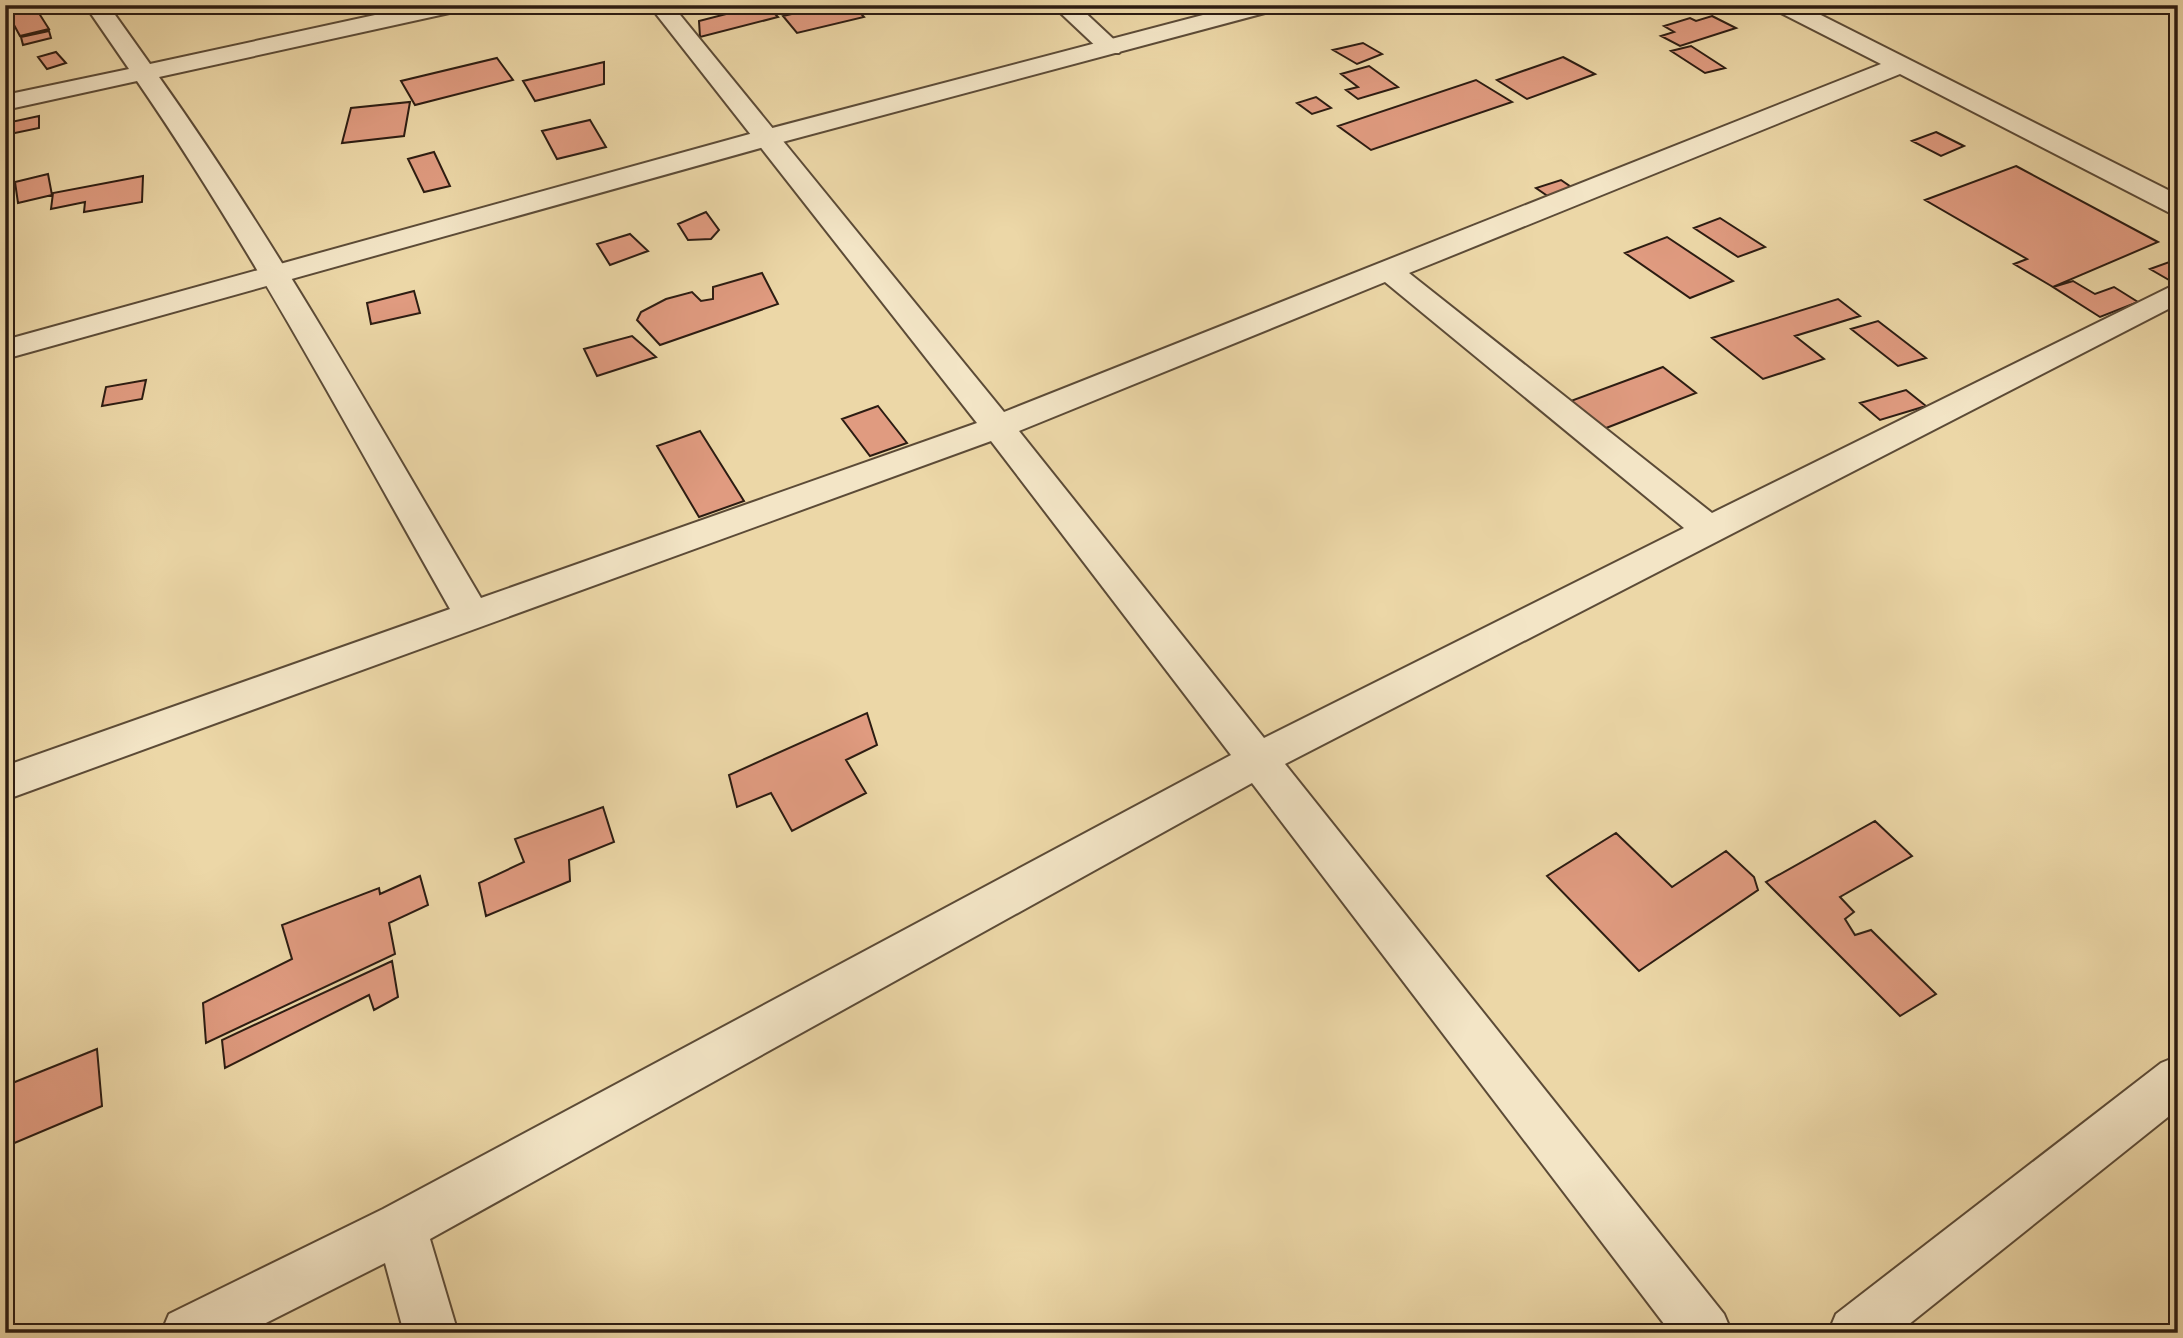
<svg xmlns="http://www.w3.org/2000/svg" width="2183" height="1338" font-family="'Libre Bodoni',serif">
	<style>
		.building { fill: #e09b80; stroke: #2c1c12; stroke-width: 2 }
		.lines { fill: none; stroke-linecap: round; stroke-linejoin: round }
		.minor-casing { stroke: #5c4b37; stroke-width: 4 }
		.tertiary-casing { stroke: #5c4b37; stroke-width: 4 }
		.minor { fill: #f3e5c6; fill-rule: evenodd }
		.tertiary { fill: #f3e5c6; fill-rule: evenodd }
	</style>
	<rect width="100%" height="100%" fill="#ecd7a7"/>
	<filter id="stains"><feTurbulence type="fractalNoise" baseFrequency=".00286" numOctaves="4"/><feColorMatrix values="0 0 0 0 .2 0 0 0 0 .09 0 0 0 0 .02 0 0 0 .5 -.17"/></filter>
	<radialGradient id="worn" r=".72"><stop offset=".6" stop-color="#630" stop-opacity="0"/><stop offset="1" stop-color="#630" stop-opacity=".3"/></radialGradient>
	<path class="building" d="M 761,5 L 766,5 L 778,17 L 700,37 L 699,21 Z
		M 831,5 L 853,5 L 864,17 L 797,33 L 783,16 Z
		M 35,7 L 49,29 L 20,36 L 8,14 Z
		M 1712,16 L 1736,28 L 1680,46 L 1661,36 L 1674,32 L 1664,26 L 1690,18 L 1696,21 Z
		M 49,31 L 51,38 L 23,45 L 21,37 Z
		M 1363,43 L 1382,54 L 1357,64 L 1333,50 Z
		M 1691,46 L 1725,68 L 1705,73 L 1671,51 Z
		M 56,52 L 66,63 L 47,69 L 38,57 Z
		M 1563,57 L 1595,74 L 1527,99 L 1497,80 Z
		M 497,58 L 513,80 L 415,105 L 401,81 Z
		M 604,62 L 604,84 L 535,101 L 523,81 Z
		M 1369,66 L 1398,87 L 1358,99 L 1346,90 L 1358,87 L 1341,74 Z
		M 1476,80 L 1512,102 L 1371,150 L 1338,126 Z
		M 1316,97 L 1331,108 L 1312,114 L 1297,103 Z
		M 410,102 L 404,136 L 342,143 L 351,108 Z
		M 39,116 L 39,128 L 10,134 L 11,122 Z
		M 590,120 L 606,147 L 557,159 L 542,131 Z
		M 1936,132 L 1964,146 L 1941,156 L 1912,141 Z
		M 434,152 L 450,186 L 424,192 L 408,159 Z
		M 2016,166 L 2158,242 L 2053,287 L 2014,264 L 2027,259 L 1925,200 Z
		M 48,174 L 52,195 L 18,203 L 15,182 Z
		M 143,176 L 142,202 L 84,212 L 85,202 L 51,209 L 53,193 Z
		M 1561,180 L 1574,189 L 1549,197 L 1536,188 Z
		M 706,212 L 719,230 L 711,239 L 688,240 L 678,224 Z
		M 1720,218 L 1765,247 L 1738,257 L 1694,228 Z
		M 630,234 L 648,251 L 610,265 L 597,244 Z
		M 1667,237 L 1733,281 L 1690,298 L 1625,253 Z
		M 2172,261 L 2178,264 L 2178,277 L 2169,280 L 2150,269 Z
		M 762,273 L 778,304 L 660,345 L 637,320 L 641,312 L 666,299 L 692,292 L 701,301 L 713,299 L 713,287 Z
		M 2073,281 L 2095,294 L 2114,287 L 2138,302 L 2100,317 L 2053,287 Z
		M 414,291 L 420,313 L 371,324 L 367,303 Z
		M 1838,299 L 1860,316 L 1795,336 L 1824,359 L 1763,379 L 1712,338 Z
		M 1878,321 L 1926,358 L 1898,366 L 1851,329 Z
		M 632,336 L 656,357 L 597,376 L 584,349 Z
		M 1663,367 L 1696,393 L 1601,430 L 1568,402 Z
		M 146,380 L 142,399 L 102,406 L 106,387 Z
		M 1906,390 L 1926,406 L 1880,420 L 1860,403 Z
		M 878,406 L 907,443 L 870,456 L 842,419 Z
		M 700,431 L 744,501 L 699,517 L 657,446 Z
		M 867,713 L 877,745 L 846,760 L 866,793 L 792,831 L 771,793 L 737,807 L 729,775 Z
		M 603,807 L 614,842 L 569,860 L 570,881 L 486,916 L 479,883 L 524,862 L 515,839 Z
		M 1875,821 L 1912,856 L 1840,897 L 1854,912 L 1845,919 L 1855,935 L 1871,930 L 1936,994 L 1900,1016 L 1766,882 Z
		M 1616,833 L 1672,887 L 1726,851 L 1754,877 L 1758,890 L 1639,971 L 1547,876 Z
		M 420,876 L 428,905 L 389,923 L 395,954 L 206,1043 L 203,1003 L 292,959 L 282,925 L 379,888 L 380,894 Z
		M 392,961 L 398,997 L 374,1010 L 369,995 L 225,1068 L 222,1040 Z
		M 97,1049 L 102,1106 L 5,1147 L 5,1086 Z"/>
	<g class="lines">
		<defs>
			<path id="minor" d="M 85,5 L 108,5 L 150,64 L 421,5 L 465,5 L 454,12 L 159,77 C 277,243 377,422 481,598 L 977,423 L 649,5 L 672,5 L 1004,412 L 1881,64 L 1775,10 L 1772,5 L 1801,5 L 2178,195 L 2178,214 L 2168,212 L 1900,74 L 1409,273 L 1712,513 L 2178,283 L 2178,304 L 1285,764 L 1724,1314 L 1732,1333 L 1671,1333 L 1252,783 L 430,1239 L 458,1333 L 404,1333 L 385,1263 L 246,1333 L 161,1333 L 169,1314 L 383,1209 L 1231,755 L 991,441 L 5,800 L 5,766 L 450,609 C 349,431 253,250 137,81 L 5,110 L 5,95 L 129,69 ZM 1385,282 L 1684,528 L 1264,738 L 1019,431 Z
				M 1052,5 L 1077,5 L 1123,48 L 1119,53 L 1103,53 Z
				M 2178,1056 L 2178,1109 L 1898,1333 L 1828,1333 L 1836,1314 L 2161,1063 Z"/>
			<path id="tertiary" d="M 1241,5 L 1279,5 L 1276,10 L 775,144 L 5,359 L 5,340 L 757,132 Z"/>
		</defs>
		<use href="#minor" class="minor-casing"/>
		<use href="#tertiary" class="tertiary-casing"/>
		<use href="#minor" class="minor"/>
		<use href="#tertiary" class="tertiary"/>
	</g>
	<rect width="2183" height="1338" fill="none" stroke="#ecd7a7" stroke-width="28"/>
	<rect x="7" y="7" width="2169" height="1324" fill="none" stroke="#2c1c12" stroke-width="3.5"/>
	<rect x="14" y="14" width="2155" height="1310" fill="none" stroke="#2c1c12" stroke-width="2"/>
	<rect width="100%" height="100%" filter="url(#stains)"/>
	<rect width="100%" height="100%" fill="url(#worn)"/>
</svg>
